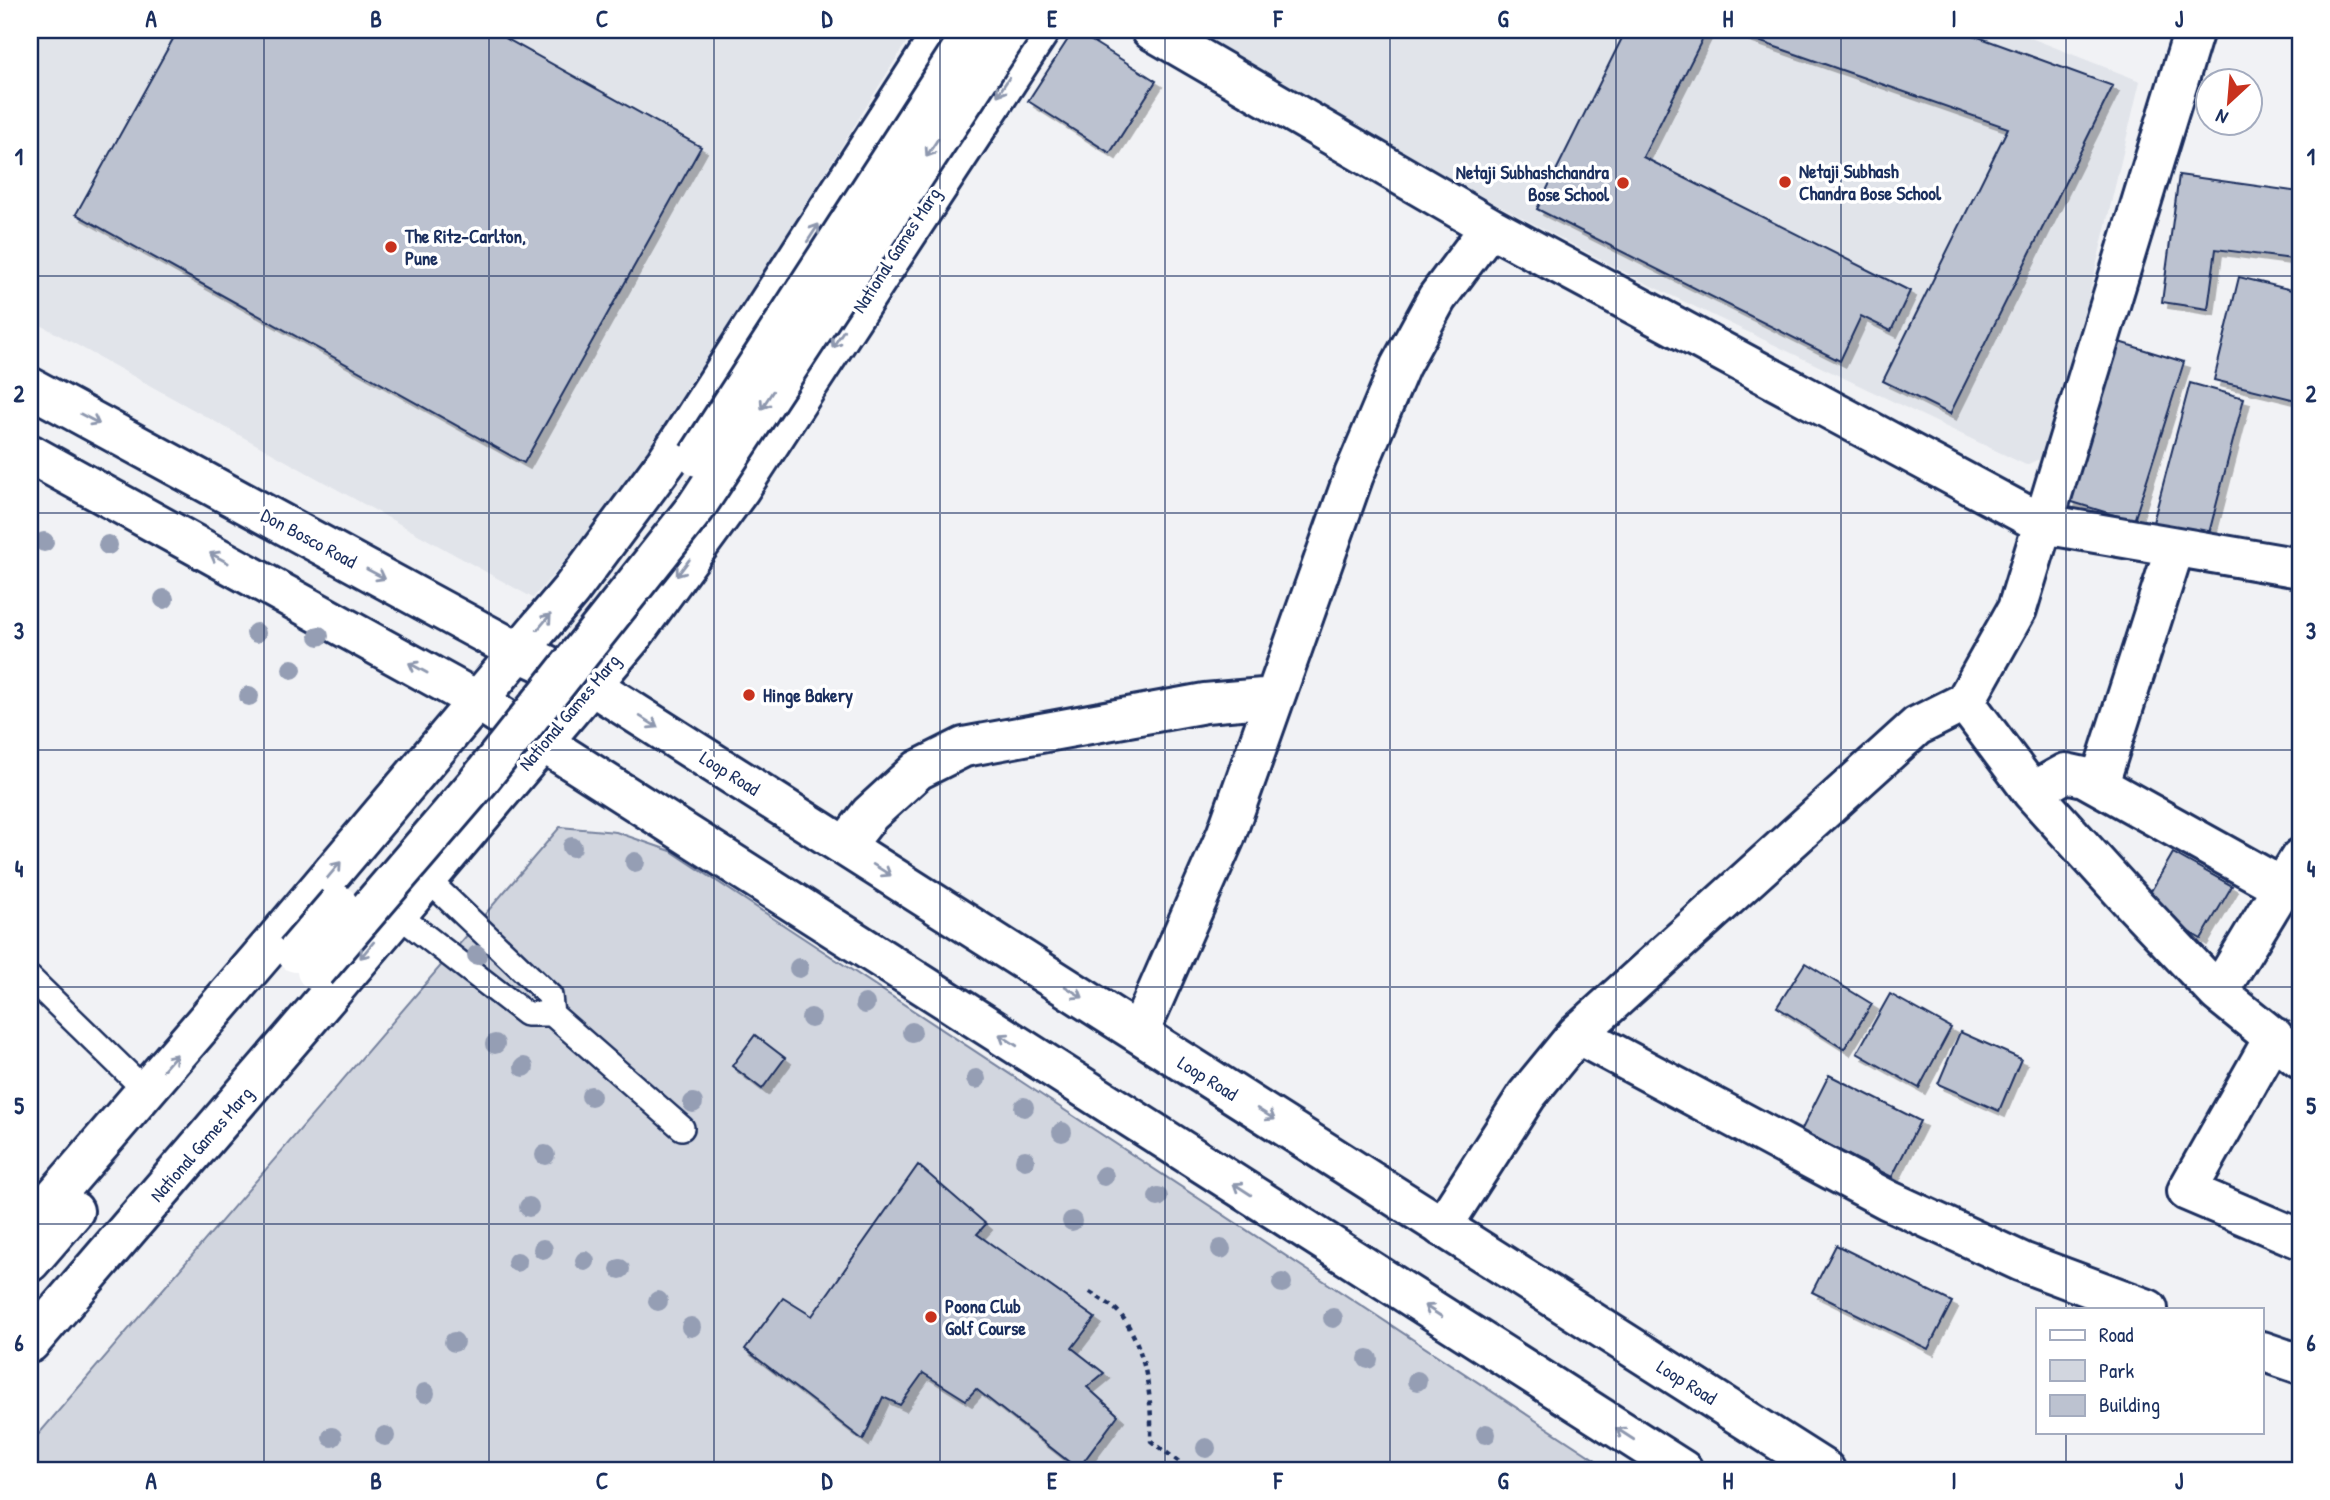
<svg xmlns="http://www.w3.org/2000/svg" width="2330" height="1500" font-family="'Patrick Hand',sans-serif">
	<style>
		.built { fill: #e1e4ea }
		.green { fill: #d2d6df; stroke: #76829e; stroke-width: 2 }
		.building { fill: #bcc2d0; stroke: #1b2f5e; stroke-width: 2; filter: url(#shadow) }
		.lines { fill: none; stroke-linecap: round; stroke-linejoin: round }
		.lane-casing { stroke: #1b2f5e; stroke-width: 28 }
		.street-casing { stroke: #1b2f5e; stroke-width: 44 }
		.secondary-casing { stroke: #1b2f5e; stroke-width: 44 }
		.primary-casing { stroke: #1b2f5e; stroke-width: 44 }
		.path { stroke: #1b2f5e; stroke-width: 4.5; stroke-dasharray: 5 5; stroke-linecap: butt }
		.lane { stroke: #fff; stroke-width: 23 }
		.street { stroke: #fff; stroke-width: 38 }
		.secondary { stroke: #fff; stroke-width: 38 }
		.primary { stroke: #fff; stroke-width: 38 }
		.primary-bridge-casing { stroke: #1b2f5e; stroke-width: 44; stroke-linecap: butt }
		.primary-bridge { stroke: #fff; stroke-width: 38 }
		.tree { fill: #959eb4 }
		.oneway { stroke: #8d97ae }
		.grid { fill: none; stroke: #1b2f5e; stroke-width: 2; stroke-opacity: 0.55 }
		.poi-dot { fill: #c8321e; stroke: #fff; stroke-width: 2.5 }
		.labels { text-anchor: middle; stroke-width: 7; stroke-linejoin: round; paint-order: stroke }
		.poi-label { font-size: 19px; font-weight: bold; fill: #1b2f5e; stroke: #fff; text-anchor: start }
		.street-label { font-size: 19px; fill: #1b2f5e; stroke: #fff }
		.neatline { fill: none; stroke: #1b2f5e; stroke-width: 2.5 }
		.grid-label { font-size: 23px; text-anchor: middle; font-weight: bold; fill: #1b2f5e }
	</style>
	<defs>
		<filter id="shadow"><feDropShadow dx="6" dy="6" stdDeviation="0" flood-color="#0004"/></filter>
	</defs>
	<rect width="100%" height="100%" fill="#f1f2f5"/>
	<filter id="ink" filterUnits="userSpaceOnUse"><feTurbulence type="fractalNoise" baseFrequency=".0143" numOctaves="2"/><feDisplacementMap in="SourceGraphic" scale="14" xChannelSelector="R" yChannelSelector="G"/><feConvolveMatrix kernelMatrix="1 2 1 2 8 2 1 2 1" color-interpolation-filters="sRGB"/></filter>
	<g filter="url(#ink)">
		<path class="built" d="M 30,30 L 914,30 L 629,487 L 533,598 L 30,319 Z
			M 1168,30 L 2011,30 L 2140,81 L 2054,444 L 2044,457 L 2026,465 L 1643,282 Z"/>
		<path class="green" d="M 560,827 L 616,832 L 671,851 L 1611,1470 L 30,1470 L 30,1444 Z"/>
		<path class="building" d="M 178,30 L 491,30 L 701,147 L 524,463 L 76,214 Z
			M 1074,30 L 1156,81 L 1110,153 L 1028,101 Z
			M 1626,30 L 1707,30 L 1643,157 L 1910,291 L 1891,331 L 1861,316 L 1840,361 L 1537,209 Z
			M 1746,30 L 1959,30 L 2113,86 L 1950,414 L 1883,381 L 2008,128 L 1744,36 Z
			M 2179,175 L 2300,192 L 2300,260 L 2216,249 L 2208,309 L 2162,302 Z
			M 2239,277 L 2300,292 L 2300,401 L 2214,380 Z
			M 2119,342 L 2184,362 L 2134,521 L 2069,501 Z
			M 2190,383 L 2244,398 L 2207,541 L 2152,526 Z
			M 2173,853 L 2232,886 L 2201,939 L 2143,905 Z
			M 1805,963 L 1872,1004 L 1844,1049 L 1777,1007 Z
			M 1890,994 L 1951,1028 L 1919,1088 L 1857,1053 Z
			M 1960,1032 L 2021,1059 L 1999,1111 L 1938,1084 Z
			M 755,1035 L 785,1058 L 762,1089 L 732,1066 Z
			M 1829,1075 L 1920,1121 L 1892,1177 L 1801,1131 Z
			M 918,1165 L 986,1224 L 977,1234 L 1095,1318 L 1072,1348 L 1104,1373 L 1087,1387 L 1118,1415 L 1078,1469 L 976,1389 L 966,1400 L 923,1373 L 900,1405 L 883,1397 L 863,1440 L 745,1349 L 783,1298 L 812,1316 Z
			M 1836,1245 L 1952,1302 L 1928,1349 L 1812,1292 Z"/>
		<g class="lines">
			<defs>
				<path id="lane" d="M 426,878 L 550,996 L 552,1014 L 682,1128
					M 397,914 L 526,1014 L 552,1014
					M 30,978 L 146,1091"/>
				<path id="street" d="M 1151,30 L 1490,227 L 2043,524 L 2300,568
					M 1965,702 L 2032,792 L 2129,899 L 2218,993 L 2282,887 L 2084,777 L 2066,773 L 2032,792
					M 2099,784 L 2175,547
					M 845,846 L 870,814 L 918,770 L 964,747 L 1205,703 L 1275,697
					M 2282,887 L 2300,858
					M 2218,993 L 2300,1059
					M 1139,1033 L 1226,835 L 1354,475 L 1400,366 L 1437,298 L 1490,227
					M 1577,1034 L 1888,1200 L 2022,1262 L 2148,1309
					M 2274,1037 L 2187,1191 L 2300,1239
					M 1442,1227 L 1527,1095 L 1577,1034 L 1917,726 L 1965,702 L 2017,609 L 2194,30
					M 2262,1351 L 2300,1364"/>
				<path id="secondary" d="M 30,387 L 519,652 L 591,685 L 1825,1470
					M 30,454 L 478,701 L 1683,1470"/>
				<path id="primary" d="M 30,1225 L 277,938 L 571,590 L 666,462 L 944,30
					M 30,1262 L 74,1211
					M 30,1343 L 335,988 L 631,638 L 740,489 L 1040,30"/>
			</defs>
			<use href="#lane" class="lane-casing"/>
			<use href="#street" class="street-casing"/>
			<use href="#secondary" class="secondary-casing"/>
			<use href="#primary" class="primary-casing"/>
			<path class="path" d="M 1090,1292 C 1100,1299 1114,1306 1121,1315 C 1147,1349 1152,1399 1151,1441 L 1190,1470"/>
			<use href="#lane" class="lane"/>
			<use href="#street" class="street"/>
			<use href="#secondary" class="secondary"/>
			<use href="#primary" class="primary"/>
			<defs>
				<path id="primary-bridge" d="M 698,457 L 974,30
					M 296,953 L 338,904
					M 316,971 L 478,782 L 696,507 L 1010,30"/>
			</defs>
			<use href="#primary-bridge" class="primary-bridge-casing"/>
			<use href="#primary-bridge" class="primary-bridge"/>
		</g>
		<g class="tree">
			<circle cx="44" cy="542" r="10"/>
			<circle cx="108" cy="545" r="10"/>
			<circle cx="164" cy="599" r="10"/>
			<circle cx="256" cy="633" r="10"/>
			<circle cx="319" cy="636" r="10"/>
			<circle cx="292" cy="669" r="10"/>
			<circle cx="249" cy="696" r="10"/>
			<circle cx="572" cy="847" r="10"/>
			<circle cx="635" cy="862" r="10"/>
			<circle cx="477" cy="955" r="10"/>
			<circle cx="799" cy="968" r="10"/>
			<circle cx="865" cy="1004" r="10"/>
			<circle cx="811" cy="1018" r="10"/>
			<circle cx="912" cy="1032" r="10"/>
			<circle cx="495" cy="1044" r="10"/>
			<circle cx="524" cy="1067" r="10"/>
			<circle cx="976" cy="1079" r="10"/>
			<circle cx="591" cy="1096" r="10"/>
			<circle cx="693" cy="1103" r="10"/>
			<circle cx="1024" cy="1107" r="10"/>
			<circle cx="1062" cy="1132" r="10"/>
			<circle cx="545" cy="1155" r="10"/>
			<circle cx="1025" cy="1160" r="10"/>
			<circle cx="1104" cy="1176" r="10"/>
			<circle cx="1158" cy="1197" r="10"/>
			<circle cx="529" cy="1207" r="10"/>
			<circle cx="1072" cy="1221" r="10"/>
			<circle cx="543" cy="1249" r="10"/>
			<circle cx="1221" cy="1249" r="10"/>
			<circle cx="585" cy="1261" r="10"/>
			<circle cx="517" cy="1262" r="10"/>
			<circle cx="620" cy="1269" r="10"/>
			<circle cx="1282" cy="1283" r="10"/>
			<circle cx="658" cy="1301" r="10"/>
			<circle cx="1333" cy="1318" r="10"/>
			<circle cx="691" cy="1327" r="10"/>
			<circle cx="454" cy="1342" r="10"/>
			<circle cx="1368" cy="1359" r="10"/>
			<circle cx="1417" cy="1381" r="10"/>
			<circle cx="425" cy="1393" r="10"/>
			<circle cx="1486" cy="1434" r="10"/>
			<circle cx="385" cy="1436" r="10"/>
			<circle cx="332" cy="1437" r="10"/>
			<circle cx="1206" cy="1448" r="10"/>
		</g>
		<defs><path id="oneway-shaft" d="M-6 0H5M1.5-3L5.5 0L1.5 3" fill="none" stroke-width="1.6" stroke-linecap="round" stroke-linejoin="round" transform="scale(1.75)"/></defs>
		<g class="oneway">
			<use href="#oneway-shaft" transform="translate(1003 87) rotate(123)"/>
			<use href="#oneway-shaft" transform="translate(932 148) rotate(123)"/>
			<use href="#oneway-shaft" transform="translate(813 233) rotate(-57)"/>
			<use href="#oneway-shaft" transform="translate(838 339) rotate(123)"/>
			<use href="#oneway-shaft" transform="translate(767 400) rotate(123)"/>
			<use href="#oneway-shaft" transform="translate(90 419) rotate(28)"/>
			<use href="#oneway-shaft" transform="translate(219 558) rotate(-151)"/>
			<use href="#oneway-shaft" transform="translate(683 568) rotate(127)"/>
			<use href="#oneway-shaft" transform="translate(376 574) rotate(28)"/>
			<use href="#oneway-shaft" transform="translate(544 622) rotate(-50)"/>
			<use href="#oneway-shaft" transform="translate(418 668) rotate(-151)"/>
			<use href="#oneway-shaft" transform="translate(649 722) rotate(32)"/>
			<use href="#oneway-shaft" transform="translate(334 870) rotate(-50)"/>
			<use href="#oneway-shaft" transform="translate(882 870) rotate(32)"/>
			<use href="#oneway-shaft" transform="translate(367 950) rotate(130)"/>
			<use href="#oneway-shaft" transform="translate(1074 992) rotate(32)"/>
			<use href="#oneway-shaft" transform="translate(1008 1040) rotate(-147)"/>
			<use href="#oneway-shaft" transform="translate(170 1062) rotate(-49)"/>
			<use href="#oneway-shaft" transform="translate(1266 1114) rotate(32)"/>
			<use href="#oneway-shaft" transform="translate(1242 1189) rotate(-147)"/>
			<use href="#oneway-shaft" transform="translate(1433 1311) rotate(-147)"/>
			<use href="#oneway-shaft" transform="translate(1625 1434) rotate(-147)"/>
		</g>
	</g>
	<path class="grid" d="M 264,30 L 264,1470M 489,30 L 489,1470M 714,30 L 714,1470M 940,30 L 940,1470M 1165,30 L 1165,1470M 1390,30 L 1390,1470M 1616,30 L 1616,1470M 1841,30 L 1841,1470M 2066,30 L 2066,1309M 30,276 L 2300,276M 30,513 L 2300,513M 30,750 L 2300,750M 30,987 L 2300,987M 30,1224 L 2300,1224M 2066,1432 L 2066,1470"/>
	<g class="poi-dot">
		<circle cx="1785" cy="182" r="7"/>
		<circle cx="1623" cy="183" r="7"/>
		<circle cx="391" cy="247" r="7"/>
		<circle cx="749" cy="695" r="7"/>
		<circle cx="931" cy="1317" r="7"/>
	</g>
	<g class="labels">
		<g class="poi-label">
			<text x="1799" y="178">Netaji Subhash<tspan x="1799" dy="22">Chandra Bose School</tspan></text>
			<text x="1609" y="179" text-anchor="end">Netaji Subhashchandra<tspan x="1609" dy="22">Bose School</tspan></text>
			<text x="405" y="243">The Ritz-Carlton,<tspan x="405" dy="22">Pune</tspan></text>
			<text x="763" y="702">Hinge Bakery</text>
			<text x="945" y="1313">Poona Club<tspan x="945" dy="22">Golf Course</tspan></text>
		</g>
		<g class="street-label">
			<text transform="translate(896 250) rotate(-57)" y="7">National Games Marg</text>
			<text transform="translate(309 538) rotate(28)" y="7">Don Bosco Road</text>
			<text transform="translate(569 712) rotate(-50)" y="7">National Games Marg</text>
			<text transform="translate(730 773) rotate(32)" y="7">Loop Road</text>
			<text transform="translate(1208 1078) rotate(32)" y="7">Loop Road</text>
			<text transform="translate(201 1144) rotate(-49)" y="7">National Games Marg</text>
			<text transform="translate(1687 1382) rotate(32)" y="7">Loop Road</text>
		</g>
	</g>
	<rect width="2330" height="1500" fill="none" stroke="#fff" stroke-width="77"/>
	<rect x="2036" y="1308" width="228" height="126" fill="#ffffff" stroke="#a4acbf" stroke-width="2"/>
	<rect x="2050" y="1330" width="35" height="10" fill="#ffffff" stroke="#a4acbf" stroke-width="2"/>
	<text x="2099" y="1342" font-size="21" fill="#1b2f5e">Road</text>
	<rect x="2050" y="1360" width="35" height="21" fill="#d2d6df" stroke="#a4acbf" stroke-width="2"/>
	<text x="2099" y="1378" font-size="21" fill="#1b2f5e">Park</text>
	<rect x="2050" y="1395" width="35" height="21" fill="#bcc2d0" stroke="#a4acbf" stroke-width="2"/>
	<text x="2099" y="1412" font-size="21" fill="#1b2f5e">Building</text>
	<g transform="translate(2229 102) rotate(206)"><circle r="33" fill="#ffffff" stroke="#a4acbf" stroke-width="2"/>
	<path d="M0-5L12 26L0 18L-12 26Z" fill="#c8321e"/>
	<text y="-10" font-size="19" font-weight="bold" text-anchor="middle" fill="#1b2f5e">N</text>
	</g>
	<rect x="38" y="38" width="2254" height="1424" class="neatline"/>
	<g class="grid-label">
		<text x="151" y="27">A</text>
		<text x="376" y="27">B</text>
		<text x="602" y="27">C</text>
		<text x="827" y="27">D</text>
		<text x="1052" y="27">E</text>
		<text x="1278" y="27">F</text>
		<text x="1503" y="27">G</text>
		<text x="1728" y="27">H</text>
		<text x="1954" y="27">I</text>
		<text x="2179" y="27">J</text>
		<text x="19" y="165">1</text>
		<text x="2311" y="165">1</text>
		<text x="19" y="402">2</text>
		<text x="2311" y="402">2</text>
		<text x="19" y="639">3</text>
		<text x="2311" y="639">3</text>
		<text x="19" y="877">4</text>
		<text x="2311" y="877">4</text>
		<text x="19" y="1114">5</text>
		<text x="2311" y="1114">5</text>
		<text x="19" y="1351">6</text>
		<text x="2311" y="1351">6</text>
		<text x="151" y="1489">A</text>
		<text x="376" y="1489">B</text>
		<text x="602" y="1489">C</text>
		<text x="827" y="1489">D</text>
		<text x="1052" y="1489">E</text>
		<text x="1278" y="1489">F</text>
		<text x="1503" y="1489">G</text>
		<text x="1728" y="1489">H</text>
		<text x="1954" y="1489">I</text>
		<text x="2179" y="1489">J</text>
	</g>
</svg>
